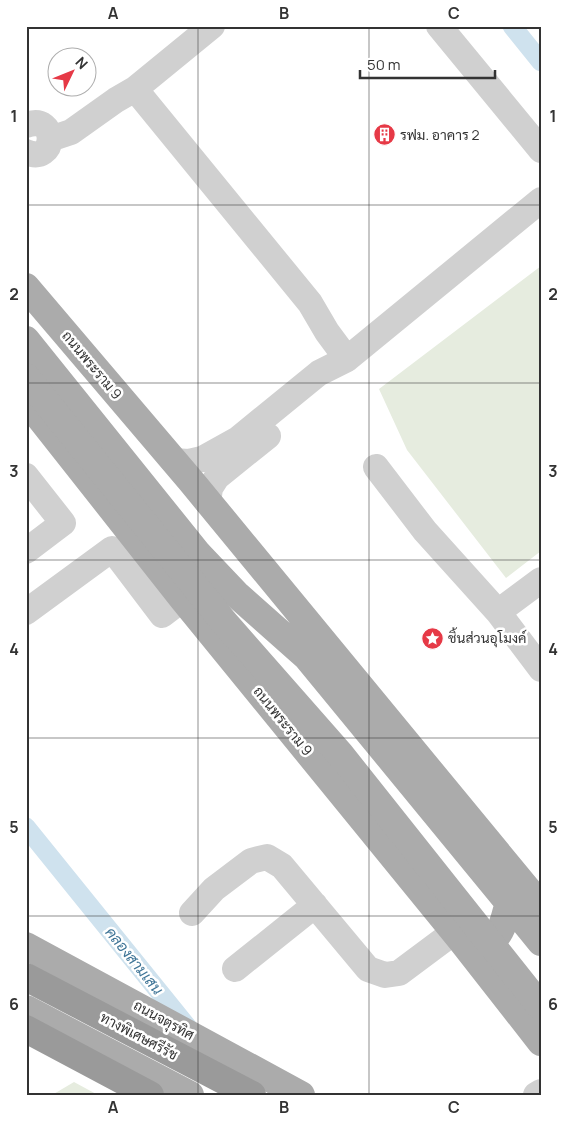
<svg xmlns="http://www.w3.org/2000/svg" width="567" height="1121" font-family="Manrope,Sarabun,sans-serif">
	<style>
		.green { fill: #e6ecdf }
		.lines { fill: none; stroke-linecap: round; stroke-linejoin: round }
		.canal { stroke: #cfe2ee; stroke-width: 19 }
		.minor { stroke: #d0d0d0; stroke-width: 26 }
		.major { stroke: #ababab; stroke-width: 28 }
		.highway { stroke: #9a9a9a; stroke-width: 28 }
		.major-bridge { stroke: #ababab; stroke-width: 28 }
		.grid { fill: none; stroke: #333; stroke-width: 1; stroke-opacity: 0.55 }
		.labels { text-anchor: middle; stroke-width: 5; stroke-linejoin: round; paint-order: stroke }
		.poi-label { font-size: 14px; fill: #333; stroke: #fff; text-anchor: start }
		.street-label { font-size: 14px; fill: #333; stroke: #fff }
		.water-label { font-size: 15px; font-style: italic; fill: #3f7597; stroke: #fff }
		.neatline { fill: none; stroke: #333; stroke-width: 2 }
		.grid-label { font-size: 16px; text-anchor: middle; font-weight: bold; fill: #333 }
	</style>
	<rect width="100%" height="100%" fill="#fff"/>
	<path class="green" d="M 541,266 L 541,551 L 506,578 L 407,450 L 379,389 Z
		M 74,1082 L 98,1095 L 52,1095 Z"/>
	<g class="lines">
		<path class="canal" d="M 512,26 L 541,62
			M 26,827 L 190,1030"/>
		<path class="minor" d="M 212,26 L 135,89 L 310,303 L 327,332 L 347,359
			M 439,26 L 541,150
			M 26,125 C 59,113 56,166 26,152
			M 50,139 L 71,132 L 116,100 L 135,89
			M 173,461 L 189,462 L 202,459 L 238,439 L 319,373 L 347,359 L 541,200
			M 376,467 L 425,531 L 498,612 L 541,669
			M 26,476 L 63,523 L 26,551
			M 208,503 L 210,488 L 217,477 L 268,436
			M 26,612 L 112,549 L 162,615 L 183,599
			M 498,612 L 541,580
			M 192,913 L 214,889 L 251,861 L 267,857 L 282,866 L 368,969 L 385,975 L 399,973 L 454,932
			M 235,969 L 315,905
			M 536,1095 L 541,1092"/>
		<path class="major" d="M 26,287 L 191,481 L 541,906
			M 26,340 L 198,554 L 236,594 L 307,657 L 541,942
			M 26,400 L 183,599 L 461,940 L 541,1042
			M 467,941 C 500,949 502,928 509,902
			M 26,946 L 301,1095
			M 26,1009 L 190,1095"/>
		<path class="highway" d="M 26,977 L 252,1095
			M 26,1029 L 150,1095"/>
		<path class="major-bridge" d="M 26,377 L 224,622 L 340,754 L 541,1007"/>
	</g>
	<path class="grid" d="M 198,26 L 198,1095M 369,26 L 369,1095M 26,205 L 541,205M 26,383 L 541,383M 26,560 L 541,560M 26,738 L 541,738M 26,916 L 541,916"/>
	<defs>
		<symbol id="building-disc" viewBox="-11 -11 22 22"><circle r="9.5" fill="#e63946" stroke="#fff"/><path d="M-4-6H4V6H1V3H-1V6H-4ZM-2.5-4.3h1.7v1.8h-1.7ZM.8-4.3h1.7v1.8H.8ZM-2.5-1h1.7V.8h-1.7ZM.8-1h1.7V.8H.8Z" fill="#fff"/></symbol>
		<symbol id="sight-disc" viewBox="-11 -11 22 22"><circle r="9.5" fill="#e63946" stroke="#fff"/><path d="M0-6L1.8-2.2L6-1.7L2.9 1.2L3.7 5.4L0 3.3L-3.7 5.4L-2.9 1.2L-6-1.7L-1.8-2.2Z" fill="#fff"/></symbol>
	</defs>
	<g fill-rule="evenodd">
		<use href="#building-disc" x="372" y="122" width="25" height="25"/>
		<use href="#sight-disc" x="420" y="626" width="25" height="25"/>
	</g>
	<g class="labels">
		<g class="poi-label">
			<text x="400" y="140">รฟม. อาคาร 2</text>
			<text x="448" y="643">ชิ้นส่วนอุโมงค์</text>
		</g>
		<g class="street-label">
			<text transform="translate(92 365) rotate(50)" y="5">ถนนพระราม 9</text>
			<text transform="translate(283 721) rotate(51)" y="5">ถนนพระราม 9</text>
			<text transform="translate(164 1020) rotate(29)" y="5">ถนนจตุรทิศ</text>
			<text transform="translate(139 1036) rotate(28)" y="5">ทางพิเศษศรีรัช</text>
		</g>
		<g class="water-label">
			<text transform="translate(134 961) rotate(51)" y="5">คลองสามเสน</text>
		</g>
	</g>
	<rect width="567" height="1121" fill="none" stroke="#ffffff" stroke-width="55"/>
	<g transform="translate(72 72) rotate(47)"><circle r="24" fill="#ffffff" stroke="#adadad"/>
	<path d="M0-4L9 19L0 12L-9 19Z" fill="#e63946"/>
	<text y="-8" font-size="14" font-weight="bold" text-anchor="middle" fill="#333333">N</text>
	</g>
	<path d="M360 70v8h135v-8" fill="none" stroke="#333333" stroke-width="2.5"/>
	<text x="367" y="70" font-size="15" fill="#333333" stroke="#ffffff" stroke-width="4" paint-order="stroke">50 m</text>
	<rect x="28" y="28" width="512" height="1066" class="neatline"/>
	<g class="grid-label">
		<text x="113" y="19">A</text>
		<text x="284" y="19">B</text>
		<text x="454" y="19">C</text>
		<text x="14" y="122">1</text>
		<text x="553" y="122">1</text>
		<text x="14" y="300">2</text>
		<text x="553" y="300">2</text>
		<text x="14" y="477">3</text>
		<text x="553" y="477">3</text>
		<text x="14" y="655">4</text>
		<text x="553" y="655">4</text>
		<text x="14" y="833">5</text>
		<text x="553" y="833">5</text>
		<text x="14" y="1010">6</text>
		<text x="553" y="1010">6</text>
		<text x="113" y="1113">A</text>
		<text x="284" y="1113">B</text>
		<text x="454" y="1113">C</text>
	</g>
</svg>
